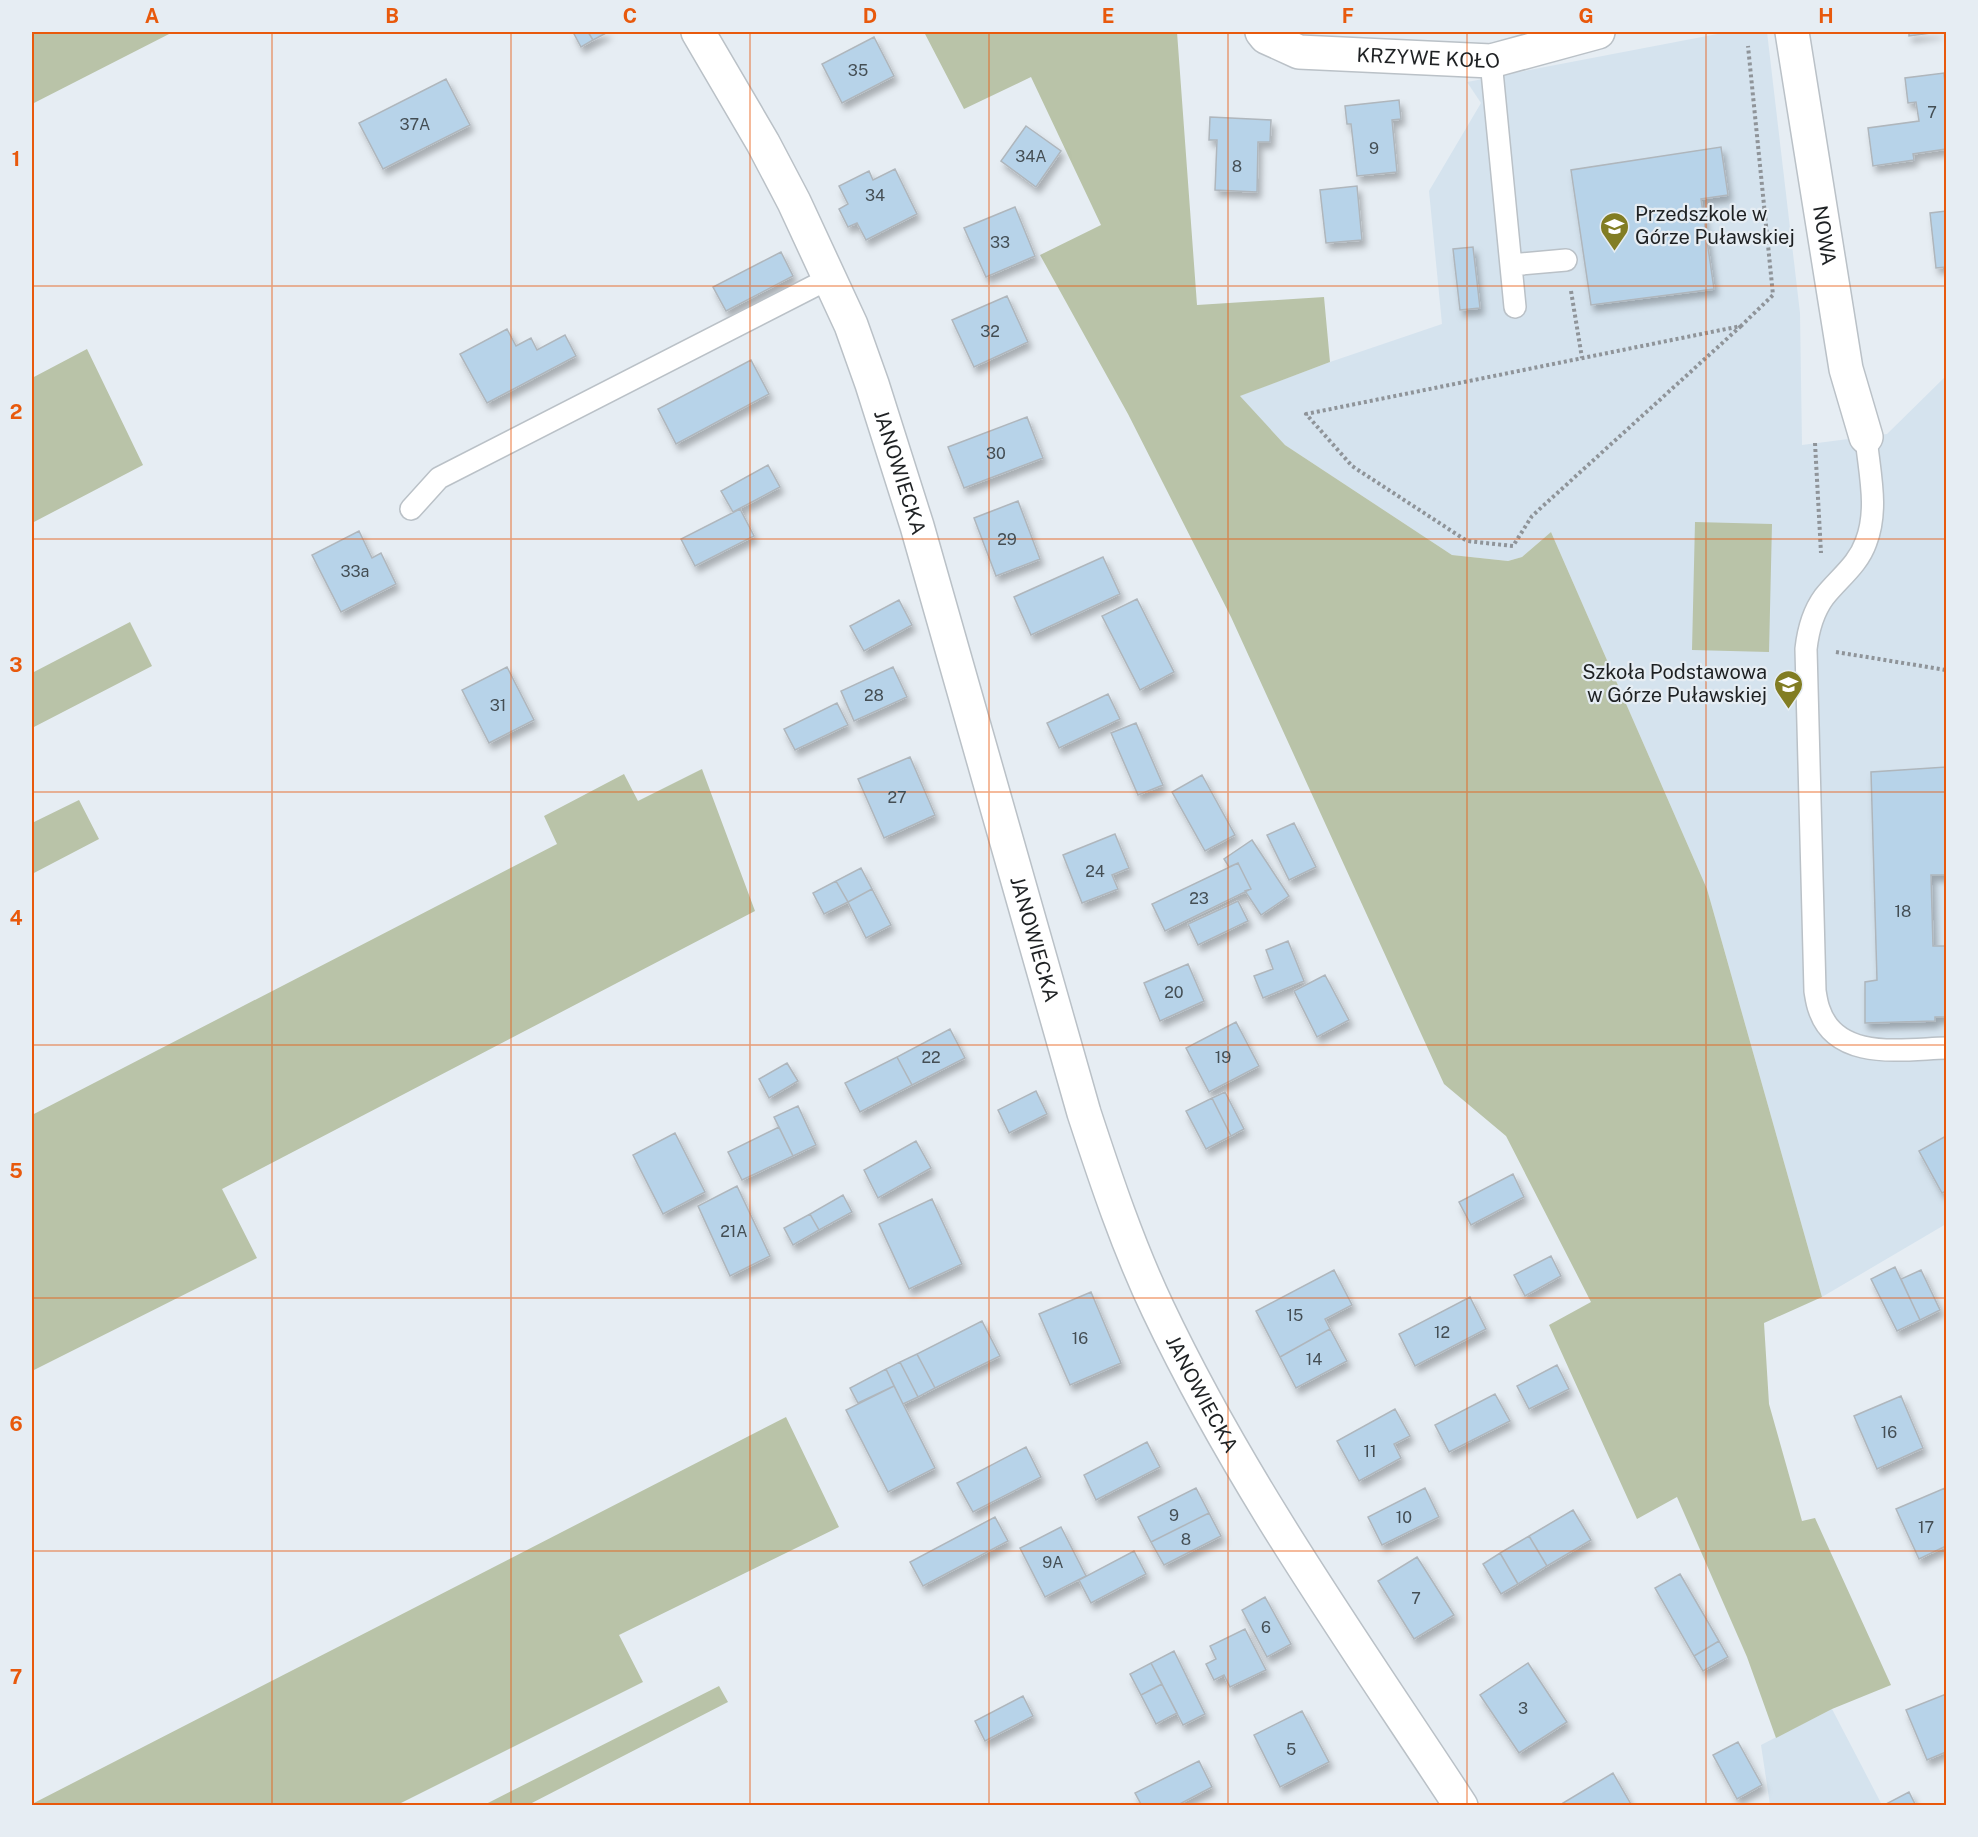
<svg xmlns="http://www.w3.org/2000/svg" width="1978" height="1837" font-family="'Public Sans',sans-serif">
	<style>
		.built { fill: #d5e3ee }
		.green { fill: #b9c3a8 }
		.building { fill: #b7d3e9; stroke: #afb6bc; stroke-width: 1.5; filter: url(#shadow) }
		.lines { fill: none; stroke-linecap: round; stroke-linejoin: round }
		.service-casing { stroke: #bac1c7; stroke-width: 24 }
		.minor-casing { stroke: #bac1c7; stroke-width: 36 }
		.tertiary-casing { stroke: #bac1c7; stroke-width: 36 }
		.path { stroke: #8f9499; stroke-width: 4; stroke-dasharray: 3 3; stroke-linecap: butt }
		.service { stroke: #fff; stroke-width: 21 }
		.minor { stroke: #fff; stroke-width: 33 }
		.tertiary { stroke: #fff; stroke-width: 33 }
		.grid { fill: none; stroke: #e8590c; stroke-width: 1.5; stroke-opacity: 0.55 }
		.labels { text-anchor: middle; stroke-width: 4.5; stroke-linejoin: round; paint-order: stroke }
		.number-label { font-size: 16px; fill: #444e54 }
		.street-label { font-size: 20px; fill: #1e2123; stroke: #e6edf3 }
		.poi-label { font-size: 20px; fill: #1e2123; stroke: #e6edf3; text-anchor: start }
		.neatline { fill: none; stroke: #e8590c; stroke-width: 2 }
		.grid-label { font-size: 20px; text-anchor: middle; font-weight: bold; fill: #e8590c }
	</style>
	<defs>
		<filter id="shadow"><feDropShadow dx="3.5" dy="6" stdDeviation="3" flood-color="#0004"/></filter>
	</defs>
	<rect width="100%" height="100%" fill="#e6edf3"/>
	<path class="built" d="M 1728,32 L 1767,32 L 1800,313 L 1802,445 L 1887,434 L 1946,376 L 1946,1224 L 1822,1297 L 1707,889 L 1551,532 L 1522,557 L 1508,561 L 1452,555 L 1285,445 L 1239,396 L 1330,362 L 1442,324 L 1429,191 L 1481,103 L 1467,82 Z
		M 1832,1709 L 1882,1805 L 1770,1805 L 1761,1745 Z"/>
	<path class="green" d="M 32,32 L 173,32 L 32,104 Z
		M 924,32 L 1177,32 L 1197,305 L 1324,297 L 1330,362 L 1240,396 L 1285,445 L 1452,555 L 1508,561 L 1522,557 L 1551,532 L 1707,889 L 1822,1297 L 1764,1323 L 1769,1404 L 1802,1521 L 1815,1518 L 1891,1685 L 1832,1709 L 1776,1738 L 1747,1657 L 1677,1497 L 1637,1519 L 1549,1325 L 1591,1302 L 1506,1136 L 1444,1084 L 1231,617 L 1128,414 L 1040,255 L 1101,225 L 1031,77 L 964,109 Z
		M 87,349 L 143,465 L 32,523 L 32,378 Z
		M 1695,522 L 1772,524 L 1769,652 L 1692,650 Z
		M 130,622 L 152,666 L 32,728 L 32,673 Z
		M 702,769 L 755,911 L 222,1189 L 257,1258 L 32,1371 L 32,1115 L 557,844 L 544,816 L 624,774 L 638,801 Z
		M 79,800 L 99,839 L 32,874 L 32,823 Z
		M 786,1417 L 839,1527 L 619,1635 L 643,1682 L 397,1805 L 32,1805 L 32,1804 Z
		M 719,1686 L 728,1702 L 528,1805 L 484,1805 Z"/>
	<path class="building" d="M 573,32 L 588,32 L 593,40 L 581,47 Z
		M 588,32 L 608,32 L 593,40 Z
		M 1909,32 L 1939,32 L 1909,36 Z
		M 874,37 L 894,76 L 842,103 L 822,64 Z
		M 1944,73 L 1946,93 L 1946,149 L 1913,154 L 1914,160 L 1873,166 L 1868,128 L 1919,121 L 1916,102 L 1908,103 L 1905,78 Z
		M 446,79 L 470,125 L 383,169 L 359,123 Z
		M 1399,100 L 1401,119 L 1392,120 L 1397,172 L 1357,176 L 1351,124 L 1347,124 L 1345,106 Z
		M 1210,117 L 1271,120 L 1270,142 L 1258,142 L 1257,192 L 1215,190 L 1217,140 L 1209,140 Z
		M 1026,126 L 1061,151 L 1036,187 L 1001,161 Z
		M 1721,147 L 1728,195 L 1701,199 L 1714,289 L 1591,305 L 1571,170 Z
		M 895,169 L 917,214 L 866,240 L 857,223 L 848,227 L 839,209 L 848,204 L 839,186 L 869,171 L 873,180 Z
		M 1357,186 L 1362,240 L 1326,243 L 1320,190 Z
		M 1015,207 L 1035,256 L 986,277 L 964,228 Z
		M 1946,211 L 1946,267 L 1936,268 L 1930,213 Z
		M 1473,247 L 1480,308 L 1460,310 L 1453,249 Z
		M 781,252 L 793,276 L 726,311 L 713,287 Z
		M 1007,296 L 1028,342 L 974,367 L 952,320 Z
		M 507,329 L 516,346 L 531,338 L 537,350 L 565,335 L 576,356 L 487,403 L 460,354 Z
		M 751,360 L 769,394 L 676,444 L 658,409 Z
		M 1027,417 L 1043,458 L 964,488 L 948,447 Z
		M 768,465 L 780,487 L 733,512 L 721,491 Z
		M 1018,501 L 1040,559 L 996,576 L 974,518 Z
		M 740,509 L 754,536 L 695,566 L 681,539 Z
		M 359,531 L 372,558 L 381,553 L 396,584 L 341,612 L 312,555 Z
		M 1103,557 L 1120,594 L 1031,635 L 1014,597 Z
		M 1137,599 L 1174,672 L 1140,690 L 1102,616 Z
		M 899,600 L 912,625 L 864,651 L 850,626 Z
		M 507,667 L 534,720 L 489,743 L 462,690 Z
		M 893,667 L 907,697 L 854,721 L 841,691 Z
		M 1108,694 L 1120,719 L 1059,748 L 1047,723 Z
		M 837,703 L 848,725 L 795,750 L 784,729 Z
		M 1136,723 L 1163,785 L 1138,795 L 1111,733 Z
		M 910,757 L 935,815 L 884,838 L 858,779 Z
		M 1946,767 L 1946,875 L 1931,875 L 1933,946 L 1946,946 L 1946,1017 L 1935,1017 L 1935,1021 L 1865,1023 L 1865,982 L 1877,980 L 1871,772 Z
		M 1202,775 L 1235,835 L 1205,851 L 1172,792 Z
		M 1294,823 L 1316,867 L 1289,880 L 1267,835 Z
		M 1115,834 L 1129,868 L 1112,875 L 1118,889 L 1082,903 L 1063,855 Z
		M 1252,840 L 1289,896 L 1261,915 L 1245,891 L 1251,889 L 1238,863 L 1229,867 L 1224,859 Z
		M 1238,863 L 1251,889 L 1165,931 L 1152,904 Z
		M 861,868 L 872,889 L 848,902 L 836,881 Z
		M 836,881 L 848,902 L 824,914 L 813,893 Z
		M 872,889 L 891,925 L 866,938 L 848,902 Z
		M 1238,901 L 1248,921 L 1198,945 L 1188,924 Z
		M 1288,941 L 1304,981 L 1263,998 L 1254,976 L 1273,969 L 1266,950 Z
		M 1188,964 L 1204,1001 L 1160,1021 L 1144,983 Z
		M 1325,975 L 1349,1020 L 1317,1037 L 1294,991 Z
		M 1236,1022 L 1259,1066 L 1209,1092 L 1186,1048 Z
		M 950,1029 L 965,1058 L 912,1085 L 897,1057 Z
		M 897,1057 L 912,1085 L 860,1112 L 845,1083 Z
		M 787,1063 L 798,1081 L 769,1098 L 759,1079 Z
		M 1036,1091 L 1047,1114 L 1009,1133 L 998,1110 Z
		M 1225,1092 L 1244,1129 L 1231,1136 L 1212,1098 Z
		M 1212,1098 L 1231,1136 L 1206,1149 L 1186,1111 Z
		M 798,1106 L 816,1145 L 793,1156 L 774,1117 Z
		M 779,1127 L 793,1156 L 742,1180 L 728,1152 Z
		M 675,1133 L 705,1192 L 663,1214 L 633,1155 Z
		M 1946,1136 L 1946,1191 L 1942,1193 L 1919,1151 Z
		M 916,1141 L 931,1168 L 878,1198 L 864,1170 Z
		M 1513,1174 L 1524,1197 L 1471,1225 L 1459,1202 Z
		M 737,1186 L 770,1256 L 730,1276 L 698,1206 Z
		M 843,1195 L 852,1212 L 819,1230 L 810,1214 Z
		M 932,1199 L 962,1264 L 909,1289 L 879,1224 Z
		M 810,1214 L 819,1230 L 793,1245 L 784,1228 Z
		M 1551,1256 L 1561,1276 L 1525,1296 L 1514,1275 Z
		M 1895,1267 L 1920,1320 L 1897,1331 L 1871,1279 Z
		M 1334,1270 L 1352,1305 L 1325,1319 L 1330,1329 L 1280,1357 L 1256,1311 Z
		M 1921,1270 L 1940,1310 L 1920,1320 L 1901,1279 Z
		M 1091,1292 L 1121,1363 L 1070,1385 L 1039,1314 Z
		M 1470,1297 L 1486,1329 L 1415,1366 L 1399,1334 Z
		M 982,1321 L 1000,1356 L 935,1388 L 917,1354 Z
		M 1330,1329 L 1347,1361 L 1296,1388 L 1280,1357 Z
		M 917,1354 L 935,1388 L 918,1397 L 900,1362 Z
		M 900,1362 L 918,1397 L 903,1404 L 886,1369 Z
		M 1557,1365 L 1569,1389 L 1529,1409 L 1517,1386 Z
		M 886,1369 L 894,1386 L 858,1403 L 850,1388 Z
		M 894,1386 L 935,1468 L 888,1492 L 846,1410 Z
		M 1495,1394 L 1510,1421 L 1449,1452 L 1435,1425 Z
		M 1901,1396 L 1923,1448 L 1877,1469 L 1854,1416 Z
		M 1395,1409 L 1410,1436 L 1394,1444 L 1401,1458 L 1359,1481 L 1337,1441 Z
		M 1147,1442 L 1160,1467 L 1096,1500 L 1084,1475 Z
		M 1026,1447 L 1041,1477 L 973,1512 L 957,1483 Z
		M 1196,1488 L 1209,1513 L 1151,1542 L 1138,1517 Z
		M 1425,1488 L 1439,1517 L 1382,1545 L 1368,1517 Z
		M 1945,1488 L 1946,1492 L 1946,1546 L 1919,1559 L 1896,1509 Z
		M 1573,1510 L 1591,1540 L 1547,1566 L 1529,1536 Z
		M 1209,1513 L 1221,1536 L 1164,1565 L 1151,1542 Z
		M 995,1517 L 1008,1541 L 923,1586 L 910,1562 Z
		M 1061,1527 L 1086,1576 L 1045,1597 L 1020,1548 Z
		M 1529,1536 L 1547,1566 L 1518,1584 L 1500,1553 Z
		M 1134,1551 L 1146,1574 L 1091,1603 L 1079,1580 Z
		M 1500,1553 L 1518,1584 L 1501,1594 L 1483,1564 Z
		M 1417,1557 L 1454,1615 L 1414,1639 L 1378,1581 Z
		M 1680,1574 L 1719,1641 L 1694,1656 L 1655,1588 Z
		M 1265,1597 L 1291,1644 L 1267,1657 L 1242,1610 Z
		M 1245,1629 L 1266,1670 L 1230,1687 L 1224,1675 L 1214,1680 L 1206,1664 L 1216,1659 L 1210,1646 Z
		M 1719,1641 L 1728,1657 L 1703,1671 L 1694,1656 Z
		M 1174,1651 L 1205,1714 L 1183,1725 L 1151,1663 Z
		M 1151,1663 L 1162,1684 L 1141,1695 L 1130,1674 Z
		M 1528,1663 L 1567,1722 L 1519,1753 L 1480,1695 Z
		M 1162,1684 L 1177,1713 L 1156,1724 L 1141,1695 Z
		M 1946,1694 L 1946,1752 L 1927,1760 L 1906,1710 Z
		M 1023,1696 L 1033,1716 L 985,1741 L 975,1721 Z
		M 1302,1711 L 1329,1762 L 1280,1787 L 1254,1735 Z
		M 1738,1742 L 1762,1785 L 1737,1799 L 1713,1755 Z
		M 1199,1761 L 1212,1787 L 1176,1806 L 1142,1806 L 1135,1793 Z
		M 1613,1773 L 1632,1806 L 1565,1806 L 1563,1803 Z
		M 1909,1792 L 1916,1806 L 1887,1806 L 1886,1804 Z"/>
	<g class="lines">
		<defs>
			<path id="service" d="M 1491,61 L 1515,307
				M 1511,265 L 1566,260
				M 1866,437 C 1869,471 1879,509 1866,542 C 1858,565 1839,578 1824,597 C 1813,612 1808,631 1806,649 L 1815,991 C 1816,997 1817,1004 1819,1009 C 1836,1062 1904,1049 1946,1048
				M 411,509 L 439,478 L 830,278"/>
			<g id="minor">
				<path id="s1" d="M 1262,32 L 1266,37 L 1299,52 L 1491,61 L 1598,32"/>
				<path id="s2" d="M 1792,32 L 1846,369 L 1866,437"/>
			</g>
			<g id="tertiary">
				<path id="s3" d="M 698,32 L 763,143 L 794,202 L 851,325 L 872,384 L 917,526 L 1084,1113 C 1106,1180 1128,1246 1158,1309 C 1241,1484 1355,1644 1461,1806"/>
			</g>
		</defs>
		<use href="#service" class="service-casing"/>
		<use href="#minor" class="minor-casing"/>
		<use href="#tertiary" class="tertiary-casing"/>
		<path class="path" d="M 1571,291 L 1582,358
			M 1741,326 L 1532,516 L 1513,546 L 1467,541 L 1352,466 L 1306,414 L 1741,326 L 1773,295 L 1748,46
			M 1815,443 L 1821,553
			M 1946,550 L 1946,563
			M 1836,652 L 1946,670"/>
		<use href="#service" class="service"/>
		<use href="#minor" class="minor"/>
		<use href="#tertiary" class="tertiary"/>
	</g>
	<path class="grid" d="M 272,32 L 272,1806M 511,32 L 511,1806M 750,32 L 750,1806M 989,32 L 989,1806M 1228,32 L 1228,1806M 1467,32 L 1467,1806M 1706,32 L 1706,1806M 32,286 L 1946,286M 32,539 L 1946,539M 32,792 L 1946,792M 32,1045 L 1946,1045M 32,1298 L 1946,1298M 32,1551 L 1946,1551"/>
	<defs>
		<symbol id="school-pin" viewBox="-11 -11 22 30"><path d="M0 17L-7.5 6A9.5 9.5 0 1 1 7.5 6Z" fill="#827d23" stroke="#e6edf3"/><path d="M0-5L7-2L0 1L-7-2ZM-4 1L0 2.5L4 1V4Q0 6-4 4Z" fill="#fff"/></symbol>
	</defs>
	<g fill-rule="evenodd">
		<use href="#school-pin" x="1598" y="210" width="33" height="45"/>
		<use href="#school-pin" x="1772" y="668" width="33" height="45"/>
	</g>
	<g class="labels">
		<g class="number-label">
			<text x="858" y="76">35</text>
			<text x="1932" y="118">7</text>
			<text x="415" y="130">37A</text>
			<text x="1374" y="154">9</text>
			<text x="1031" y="162">34A</text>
			<text x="1237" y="172">8</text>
			<text x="875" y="201">34</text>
			<text x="1000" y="248">33</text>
			<text x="990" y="337">32</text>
			<text x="996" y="459">30</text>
			<text x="1007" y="545">29</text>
			<text x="355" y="577">33a</text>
			<text x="874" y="701">28</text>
			<text x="498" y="711">31</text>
			<text x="897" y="803">27</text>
			<text x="1095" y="877">24</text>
			<text x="1199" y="904">23</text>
			<text x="1903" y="917">18</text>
			<text x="1174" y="998">20</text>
			<text x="931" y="1063">22</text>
			<text x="1223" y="1063">19</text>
			<text x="734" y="1237">21A</text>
			<text x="1295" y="1321">15</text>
			<text x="1442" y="1338">12</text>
			<text x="1080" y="1344">16</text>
			<text x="1314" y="1365">14</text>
			<text x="1889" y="1438">16</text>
			<text x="1370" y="1457">11</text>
			<text x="1174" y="1521">9</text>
			<text x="1404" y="1523">10</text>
			<text x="1926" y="1533">17</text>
			<text x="1186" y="1545">8</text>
			<text x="1053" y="1568">9A</text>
			<text x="1416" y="1604">7</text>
			<text x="1266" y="1633">6</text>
			<text x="1523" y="1714">3</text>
			<text x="1291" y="1755">5</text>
		</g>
		<g class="street-label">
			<text dy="7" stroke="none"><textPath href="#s1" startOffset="172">KRZYWE KOŁO</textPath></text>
			<text dy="7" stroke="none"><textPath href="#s2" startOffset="206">NOWA</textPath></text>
			<text dy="7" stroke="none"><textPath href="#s3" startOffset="486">JANOWIECKA</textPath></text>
			<text dy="7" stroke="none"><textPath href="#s3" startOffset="972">JANOWIECKA</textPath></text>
			<text dy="7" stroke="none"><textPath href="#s3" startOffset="1458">JANOWIECKA</textPath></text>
		</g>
		<g class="poi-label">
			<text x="1635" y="221">Przedszkole w<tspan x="1635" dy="23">Górze Puławskiej</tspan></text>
			<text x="1767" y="679" text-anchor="end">Szkoła Podstawowa<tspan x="1767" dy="23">w Górze Puławskiej</tspan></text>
		</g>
	</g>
	<rect width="1978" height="1837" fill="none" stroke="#e6edf3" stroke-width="66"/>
	<rect x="33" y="33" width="1912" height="1771" class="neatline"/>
	<g class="grid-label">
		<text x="152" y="23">A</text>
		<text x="392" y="23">B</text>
		<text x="630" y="23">C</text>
		<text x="870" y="23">D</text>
		<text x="1108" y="23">E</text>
		<text x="1348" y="23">F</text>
		<text x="1586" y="23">G</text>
		<text x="1826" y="23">H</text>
		<text x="16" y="166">1</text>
		<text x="16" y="419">2</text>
		<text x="16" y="672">3</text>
		<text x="16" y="925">4</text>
		<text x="16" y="1178">5</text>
		<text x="16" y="1431">6</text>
		<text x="16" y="1684">7</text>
	</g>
</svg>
